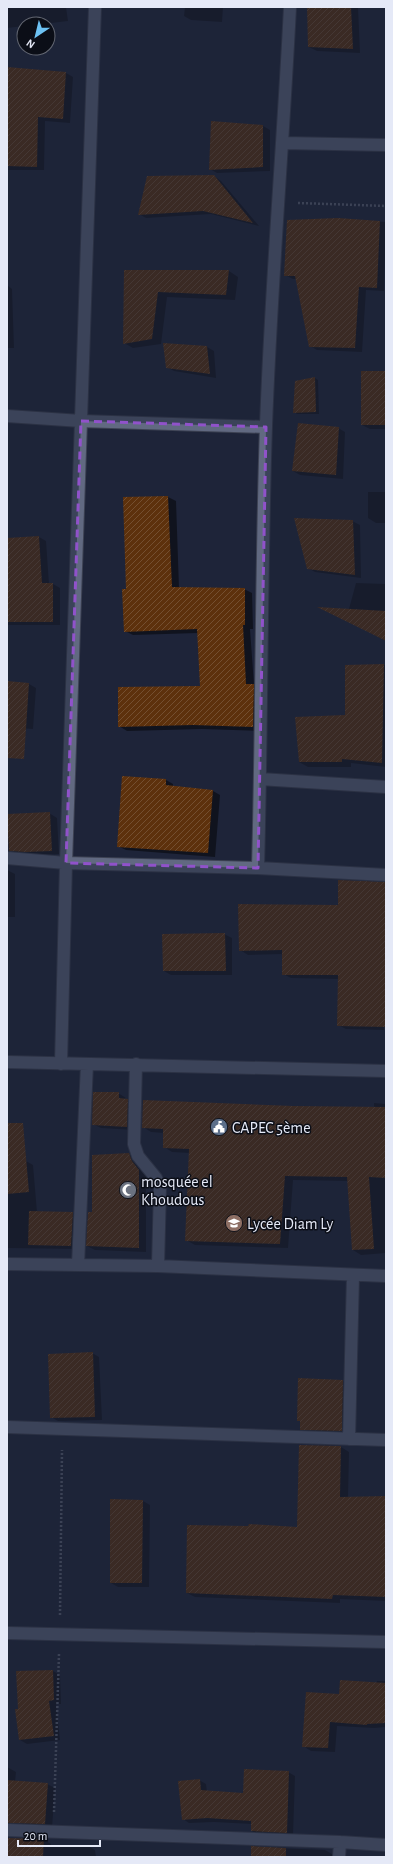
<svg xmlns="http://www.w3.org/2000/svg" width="393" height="1864" font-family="'Alegreya Sans',sans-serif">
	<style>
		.shadow { fill: #0007 }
		.building { fill: url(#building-hatch) }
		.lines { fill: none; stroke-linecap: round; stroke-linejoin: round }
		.street-casing { stroke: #3d4253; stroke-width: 14 }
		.path { stroke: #606678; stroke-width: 2.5; stroke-dasharray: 2 2; stroke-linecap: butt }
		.street { stroke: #616981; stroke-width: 12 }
		.marked { fill: none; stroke: #9052ca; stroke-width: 3; stroke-dasharray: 8 5; stroke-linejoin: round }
		.labels { text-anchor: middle; stroke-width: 3; stroke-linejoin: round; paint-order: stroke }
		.poi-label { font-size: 16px; fill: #e5e9f7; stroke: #0b0e17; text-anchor: start }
	</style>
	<defs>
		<pattern id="building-hatch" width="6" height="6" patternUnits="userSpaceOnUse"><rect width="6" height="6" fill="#5d310c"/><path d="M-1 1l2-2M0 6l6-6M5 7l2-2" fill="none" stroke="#744f30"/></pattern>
	</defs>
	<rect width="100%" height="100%" fill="#1e2439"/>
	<path class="shadow" d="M 7,7 L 66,7 L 68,21 L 43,24 L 24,24 L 24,26 L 7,28 Z
		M 185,7 L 223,7 L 222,22 L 191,20 L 184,16 Z
		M 308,7 L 358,7 L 360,53 L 317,51 L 309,47 Z
		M 7,69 L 66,73 L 73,77 L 70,123 L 45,121 L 44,170 L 7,170 Z
		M 263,126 L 270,130 L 270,171 L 217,173 L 210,169 Z
		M 214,176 L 221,181 L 259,226 L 211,214 L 146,218 L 139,214 Z
		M 338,219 L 386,222 L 384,291 L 366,290 L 362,352 L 317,350 L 310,346 L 297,279 L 293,279 L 285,275 Z
		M 125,271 L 229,271 L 238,277 L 235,300 L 167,297 L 161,344 L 133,348 L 124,343 Z
		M 7,285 L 12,289 L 14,348 L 7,348 Z
		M 164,344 L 207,347 L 214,351 L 216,378 L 174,371 L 167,367 Z
		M 386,372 L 386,429 L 370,429 L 362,425 Z
		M 315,378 L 318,380 L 319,414 L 297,414 L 294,412 Z
		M 338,428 L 345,432 L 343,479 L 300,475 L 293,471 Z
		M 368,492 L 386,492 L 386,523 L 376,523 L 368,518 Z
		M 168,497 L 176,501 L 179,588 L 244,589 L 252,593 L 253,629 L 250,629 L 254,685 L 261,690 L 261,731 L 202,729 L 127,731 L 119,726 L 201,687 L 198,633 L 133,635 L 125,631 L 127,590 L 124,498 Z
		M 352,521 L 360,525 L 361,578 L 315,572 L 308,568 Z
		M 39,537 L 46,541 L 49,584 L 53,584 L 60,588 L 60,625 L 7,625 L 7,539 Z
		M 356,583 L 386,584 L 386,641 L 346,620 Z
		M 384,665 L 386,666 L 386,767 L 351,763 L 351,767 L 308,767 L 299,762 L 346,716 Z
		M 7,682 L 29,684 L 36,688 L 33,729 L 7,727 Z
		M 166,780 L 173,784 L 173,787 L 213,791 L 220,795 L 215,857 L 126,850 L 118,846 Z
		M 49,813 L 57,818 L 59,854 L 34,856 L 17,854 L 10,850 Z
		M 7,870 L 15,874 L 15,917 L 7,917 Z
		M 386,883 L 386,1006 L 384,1006 L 384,1030 L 346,1029 L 338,1025 L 339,979 L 291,978 L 283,974 L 283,954 L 248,955 L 240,950 Z
		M 224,934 L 232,938 L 232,975 L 171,975 L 164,971 Z
		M 118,1093 L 126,1098 L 125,1100 L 135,1104 L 134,1130 L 101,1128 L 93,1124 Z
		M 374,1103 L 386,1104 L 386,1253 L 361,1255 L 353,1250 L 348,1181 L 293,1180 L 288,1248 L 195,1245 L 186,1240 L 190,1153 L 172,1152 L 164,1147 L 164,1133 L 151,1132 L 143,1127 L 293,1107 L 374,1108 Z
		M 129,1154 L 136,1158 L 146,1174 L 146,1252 L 95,1250 L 87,1246 L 93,1213 Z
		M 26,1161 L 33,1165 L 37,1212 L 73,1213 L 79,1217 L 78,1249 L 7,1248 L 7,1163 Z
		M 92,1353 L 99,1357 L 102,1420 L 58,1421 L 51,1417 Z
		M 343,1381 L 350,1385 L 349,1435 L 308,1433 L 301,1429 L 301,1422 L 298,1420 Z
		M 300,1446 L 341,1447 L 349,1452 L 348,1498 L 386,1497 L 386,1601 L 340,1599 L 340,1603 L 195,1597 L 187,1593 L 298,1528 Z
		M 143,1501 L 150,1505 L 149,1587 L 118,1587 L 111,1583 Z
		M 53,1671 L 60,1675 L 61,1704 L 56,1704 L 60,1740 L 27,1744 L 20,1740 L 19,1710 Z
		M 377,1681 L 386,1681 L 386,1727 L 374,1728 L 337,1726 L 335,1752 L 311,1751 L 303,1746 L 340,1695 L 377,1683 Z
		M 7,1767 L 16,1772 L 15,1782 L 47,1784 L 55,1788 L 52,1828 L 8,1830 L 8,1839 L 44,1840 L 51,1844 L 51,1846 L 88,1846 L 95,1850 L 96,1857 L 7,1857 Z
		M 288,1772 L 295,1776 L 293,1836 L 258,1835 L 252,1831 L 252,1824 L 214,1822 L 189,1823 L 183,1819 L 199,1780 L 206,1784 L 207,1792 L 244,1794 Z
		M 252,1847 L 325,1850 L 332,1854 L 332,1857 L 252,1857 Z"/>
	<path class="building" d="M 307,7 L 351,7 L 353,49 L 308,47 Z
		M 7,67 L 66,72 L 63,119 L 38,117 L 37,167 L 7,166 Z
		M 211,121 L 263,125 L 263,167 L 209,170 Z
		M 214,175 L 253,223 L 203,211 L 138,215 L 147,176 Z
		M 338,218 L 380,221 L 377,288 L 359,287 L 355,348 L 309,347 L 295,276 L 284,276 L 287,220 Z
		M 124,270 L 229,270 L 226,295 L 158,292 L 152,339 L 123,344 Z
		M 163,343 L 207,346 L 210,374 L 166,368 Z
		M 361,371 L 386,371 L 386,425 L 361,425 Z
		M 315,377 L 316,412 L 293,413 L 295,381 Z
		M 298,423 L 339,427 L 336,475 L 292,471 Z
		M 168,496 L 172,587 L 245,588 L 245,625 L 243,625 L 246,684 L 254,684 L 253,727 L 193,725 L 118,727 L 118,687 L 200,686 L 197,629 L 124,632 L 122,589 L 126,589 L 123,497 Z
		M 294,518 L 353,520 L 355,575 L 307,569 Z
		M 39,536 L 42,583 L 53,583 L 53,622 L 7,622 L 7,538 Z
		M 317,607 L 386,611 L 386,641 L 370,633 Z
		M 384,664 L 382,763 L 342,759 L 342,762 L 299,762 L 295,717 L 345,715 L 345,665 Z
		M 7,681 L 29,683 L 24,759 L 7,758 Z
		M 122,776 L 166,779 L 166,785 L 213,790 L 208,853 L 117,847 Z
		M 50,812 L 52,851 L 26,852 L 9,851 L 7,814 Z
		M 338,880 L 386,882 L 386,1027 L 337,1026 L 338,975 L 282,975 L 282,950 L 239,951 L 238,904 L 338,905 Z
		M 225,933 L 226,971 L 163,971 L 162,934 Z
		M 93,1092 L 119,1092 L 119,1098 L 128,1099 L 127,1127 L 92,1125 Z
		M 143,1100 L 293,1106 L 386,1107 L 386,1178 L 369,1177 L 374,1249 L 352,1250 L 347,1177 L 285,1176 L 280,1244 L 185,1241 L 189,1149 L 163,1148 L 163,1129 L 142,1128 Z
		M 7,1123 L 23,1123 L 29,1192 L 7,1194 Z
		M 129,1153 L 132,1161 L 139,1170 L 139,1248 L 86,1246 L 88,1212 L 92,1212 L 92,1155 Z
		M 29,1211 L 73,1212 L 71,1246 L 28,1245 Z
		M 93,1352 L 95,1417 L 50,1418 L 48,1354 Z
		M 298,1378 L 343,1380 L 342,1431 L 300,1430 L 300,1421 L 297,1421 Z
		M 299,1445 L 341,1446 L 340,1497 L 386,1496 L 386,1597 L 333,1595 L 332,1599 L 186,1593 L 187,1525 L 248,1526 L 249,1524 L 297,1527 Z
		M 110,1499 L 143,1500 L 142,1583 L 110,1583 Z
		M 53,1670 L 54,1700 L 49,1701 L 54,1736 L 19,1740 L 15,1709 L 18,1709 L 16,1671 Z
		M 340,1680 L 386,1683 L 386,1723 L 367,1724 L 367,1725 L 330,1722 L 328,1748 L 302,1747 L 306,1692 L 339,1694 Z
		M 244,1769 L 289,1771 L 287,1833 L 251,1831 L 251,1821 L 207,1818 L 182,1820 L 178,1781 L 200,1779 L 201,1790 L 243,1793 Z
		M 7,1780 L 48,1783 L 45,1824 L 7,1823 Z
		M 7,1838 L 44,1839 L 43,1857 L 7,1857 Z
		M 251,1846 L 286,1848 L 286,1857 L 251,1857 Z"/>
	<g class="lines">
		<defs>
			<path id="street" d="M 283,143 L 386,145
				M 7,416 L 81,421 L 266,427
				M 260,779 L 386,787
				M 7,858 L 66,863 L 258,868 L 386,875
				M 258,868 C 262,721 261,574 266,426 C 271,286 283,147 290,7
				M 7,1062 L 386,1071
				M 61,1064 L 66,863 L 95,7
				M 136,1064 L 134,1144 L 138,1156 L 156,1178 L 160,1188 L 158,1266
				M 7,1264 L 158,1266 L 386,1276
				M 78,1265 L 87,1064
				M 7,1427 L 386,1440
				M 349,1439 L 353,1275
				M 7,1633 L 386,1642
				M 7,1830 L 340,1842 L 386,1845
				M 339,1857 L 340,1842"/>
		</defs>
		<use href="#street" class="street-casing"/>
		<path class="path" d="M 298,203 L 386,206
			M 60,1615 L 62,1450
			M 54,1812 L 59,1654"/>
		<use href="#street" class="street"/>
	</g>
	<path d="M0 0H393V1864H0ZM 81,421 L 266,427 L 258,868 L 66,863 Z" fill="#1e2439" fill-opacity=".55" fill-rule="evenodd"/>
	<path class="marked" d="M 81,421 L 266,427 L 258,868 L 66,863 Z"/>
	<defs>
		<symbol id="civic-disc" viewBox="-11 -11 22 22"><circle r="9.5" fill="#5c6f8a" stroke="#0b0e17"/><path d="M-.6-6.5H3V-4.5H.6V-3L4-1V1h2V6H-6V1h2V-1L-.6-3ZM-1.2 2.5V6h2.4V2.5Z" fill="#fff"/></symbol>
		<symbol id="mosque-disc" viewBox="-11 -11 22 22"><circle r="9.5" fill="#6b7280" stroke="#0b0e17"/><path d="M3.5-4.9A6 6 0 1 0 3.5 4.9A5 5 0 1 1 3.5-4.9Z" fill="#fff"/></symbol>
		<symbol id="school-disc" viewBox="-11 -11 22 22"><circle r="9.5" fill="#8d6e63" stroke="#0b0e17"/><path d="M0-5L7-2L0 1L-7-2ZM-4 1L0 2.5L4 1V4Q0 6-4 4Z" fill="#fff"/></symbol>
	</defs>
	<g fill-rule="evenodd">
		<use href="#civic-disc" x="209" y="1117" width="20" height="20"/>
		<use href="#mosque-disc" x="118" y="1180" width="20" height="20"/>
		<use href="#school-disc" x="224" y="1213" width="20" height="20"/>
	</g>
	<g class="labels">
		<g class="poi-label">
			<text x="232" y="1133">CAPEC 5ème</text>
			<text x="141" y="1187">mosquée el<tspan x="141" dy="18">Khoudous</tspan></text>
			<text x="247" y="1229">Lycée Diam Ly</text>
		</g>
	</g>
	<rect width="393" height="1864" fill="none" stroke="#e5e9f7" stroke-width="16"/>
	<g transform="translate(36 36) rotate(215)"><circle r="19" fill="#0b0e17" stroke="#626671"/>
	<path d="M0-3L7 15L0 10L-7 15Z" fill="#6dc2f3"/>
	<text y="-6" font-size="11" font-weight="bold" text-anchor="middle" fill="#e5e9f7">N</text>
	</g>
	<path d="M18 1840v6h82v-6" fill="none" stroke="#e5e9f7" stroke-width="2"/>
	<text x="24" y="1840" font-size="12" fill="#e5e9f7" stroke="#0b0e17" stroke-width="3" paint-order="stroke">20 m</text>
</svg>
